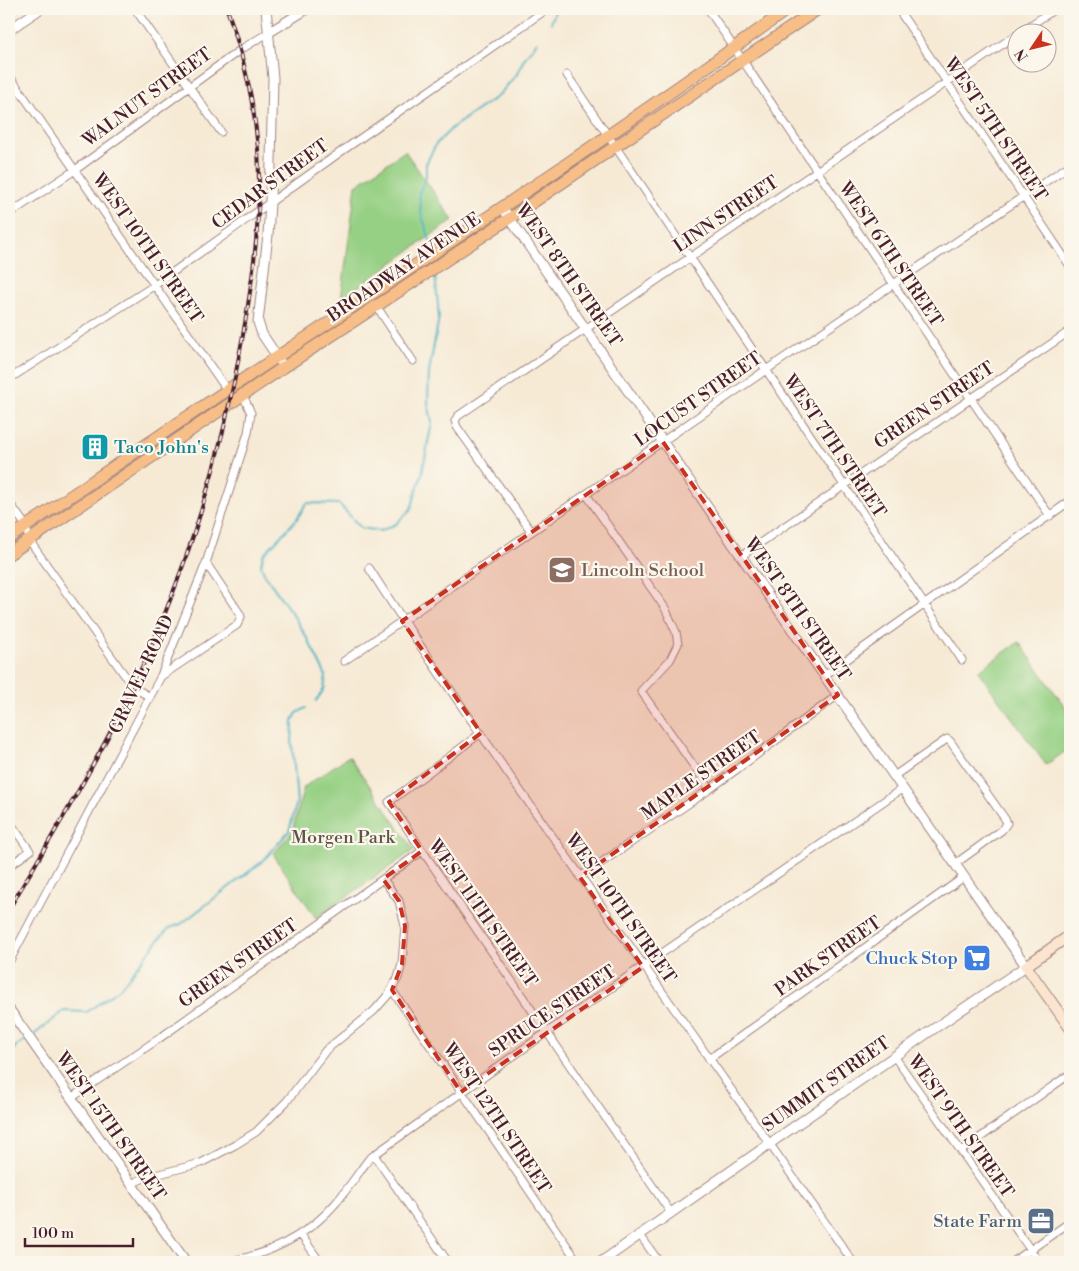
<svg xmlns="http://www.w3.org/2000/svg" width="1079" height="1271" font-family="'Libre Bodoni',serif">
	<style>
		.green { fill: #96d084; stroke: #707858 }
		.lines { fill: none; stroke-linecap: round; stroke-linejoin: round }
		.stream { stroke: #43afc2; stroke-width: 2 }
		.minor-casing { stroke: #a08480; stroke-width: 9 }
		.tertiary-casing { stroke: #a08480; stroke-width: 11 }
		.secondary-casing { stroke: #a08480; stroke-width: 12 }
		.trunk-casing { stroke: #a08480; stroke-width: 13 }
		.minor { stroke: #fff; stroke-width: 7 }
		.tertiary { stroke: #fff; stroke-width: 9 }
		.secondary { stroke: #fce5cf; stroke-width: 10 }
		.trunk { stroke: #f7be88; stroke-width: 11 }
		.rail-casing { stroke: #4a1f2b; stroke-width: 4 }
		.rail { stroke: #fbf7ec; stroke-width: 2; stroke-dasharray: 5.5; stroke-linecap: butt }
		.marked { fill: #c8321e; fill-opacity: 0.2; stroke: #c8321e; stroke-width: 4; stroke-dasharray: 10 6; stroke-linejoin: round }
		.labels { text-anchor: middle; stroke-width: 4.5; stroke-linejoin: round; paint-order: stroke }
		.street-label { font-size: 18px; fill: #4a1f2b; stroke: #fbf7ec }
		.culture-label { font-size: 18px; fill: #0d838f; stroke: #fbf7ec; text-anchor: start }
		.education-label { font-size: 18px; fill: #785e54; stroke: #fbf7ec; text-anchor: start }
		.park-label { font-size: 18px; fill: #615446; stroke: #fbf7ec }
		.shop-label { font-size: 18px; fill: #366cbe; stroke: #fbf7ec; text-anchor: end }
		.service-label { font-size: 18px; fill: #4e5e75; stroke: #fbf7ec; text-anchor: end }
	</style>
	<rect width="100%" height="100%" fill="#fbf7ec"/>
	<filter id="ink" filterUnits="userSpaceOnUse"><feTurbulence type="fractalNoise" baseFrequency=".02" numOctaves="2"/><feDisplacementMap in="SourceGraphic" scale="10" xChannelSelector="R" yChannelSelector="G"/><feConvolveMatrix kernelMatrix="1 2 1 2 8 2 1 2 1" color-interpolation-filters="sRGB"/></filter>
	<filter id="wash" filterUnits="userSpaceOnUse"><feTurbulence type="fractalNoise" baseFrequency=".0096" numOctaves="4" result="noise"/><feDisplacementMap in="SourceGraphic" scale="20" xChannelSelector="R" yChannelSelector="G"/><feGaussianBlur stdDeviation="1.12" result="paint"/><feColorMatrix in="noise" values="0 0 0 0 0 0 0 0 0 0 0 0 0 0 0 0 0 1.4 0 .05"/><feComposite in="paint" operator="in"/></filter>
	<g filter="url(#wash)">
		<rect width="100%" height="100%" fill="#f6ead5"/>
		<path class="green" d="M 405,151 L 453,220 L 341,299 L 356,185 Z
			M 1019,642 L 1070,714 L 1070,748 L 1046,765 L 978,671 Z
			M 349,756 L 414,850 L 316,918 L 273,854 L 292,832 L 304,787 Z"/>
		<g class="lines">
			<path class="stream" d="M 551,23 L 556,9
				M 431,249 L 430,240 L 421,213 L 419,193 L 426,178 L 426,164 L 436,144 L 453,127 L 498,96 L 517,74 L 524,59 L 537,42
				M 316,701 L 324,689 L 326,676 L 307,638 L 295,618 L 265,575 L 261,565 L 263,555 L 296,520 L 307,503 L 339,504 L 361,528 L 380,531 L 396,524 L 411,509 L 422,474 L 432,422 L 428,403 L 429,372 L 439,317 L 435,273
				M 31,1037 L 64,1011 L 87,1012 L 120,988 L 165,932 L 170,928 L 181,924 L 263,861 L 289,831 L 297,802 L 292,743 L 293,720 L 297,713 L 306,708
				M 9,1059 L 15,1047 L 27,1039"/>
		</g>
	</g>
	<g filter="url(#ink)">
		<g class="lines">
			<defs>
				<path id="minor" d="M 135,9 L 221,132
					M 708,9 L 1050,516
					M 898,9 L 1070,266
					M 1020,32 L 1055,9
					M 9,75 L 227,390
					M 567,75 L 962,660
					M 9,214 L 75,170 L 240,50 L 268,33
					M 375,304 L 413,361
					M 9,379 L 155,285 L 342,151 L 547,9
					M 586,494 L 665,608 L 676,632 L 678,644 L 670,660 L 641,691 L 710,789
					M 9,502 L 26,526 L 29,540 L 133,687 L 150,697
					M 531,531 L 457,427 L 455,421 L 458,416 L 1016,35
					M 741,556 L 1070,331
					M 369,568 C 413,637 461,705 507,772 C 621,936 739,1098 853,1262
					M 344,661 L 766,370 L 1070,165
					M 825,675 L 1070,501
					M 160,677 L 237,625 L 241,617 L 240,614 L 206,563
					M 481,733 L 389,802 L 671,1213
					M 894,776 L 947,739 L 950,741 L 1005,819 L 1007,823 L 1002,830 L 955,864
					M 9,821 L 30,851 L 9,866
					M 580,877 L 710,789 L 838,695
					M 9,962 L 160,678 L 206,563 L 248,433 L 251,413 L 242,393
					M 392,990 L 578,1262
					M 894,1056 L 1039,1262
					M 709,1059 L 964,877
					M 71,1098 L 157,1040 L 422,851
					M 961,1151 L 1070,1074
					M 374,1155 L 448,1262
					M 131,1184 L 144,1178 L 201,1163 L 235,1145 L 256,1132 L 287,1101 L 326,1050 L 374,1011 L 388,995 L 398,978 L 402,964 L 405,926 L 399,901 L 383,879
					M 301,1235 L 320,1262
					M 640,1235 L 659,1262
					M 228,1262 C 269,1254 307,1236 335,1204 C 347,1190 357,1175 368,1160 L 374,1155 L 547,1032 L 903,788
					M 1013,1262 L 1070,1222"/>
				<path id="tertiary" d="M 266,9 L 273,78 L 270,203 L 268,235 L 258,322 L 262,334 L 280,361
					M 9,30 L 40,9
					M 268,33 L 307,9
					M 502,207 L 741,556 L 1026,966 L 929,1032 L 601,1262
					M 9,1009 L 186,1262"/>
				<path id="secondary" d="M 1070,935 L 1026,966 L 1070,1028"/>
				<path id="trunk" d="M 9,538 C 99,477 189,415 280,355 C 451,242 622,129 788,9
					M 9,554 L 284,367 L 510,218 L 818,9"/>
			</defs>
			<use href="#minor" class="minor-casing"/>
			<use href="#tertiary" class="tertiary-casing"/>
			<use href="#secondary" class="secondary-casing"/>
			<use href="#trunk" class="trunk-casing"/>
			<use href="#minor" class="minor"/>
			<use href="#tertiary" class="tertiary"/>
			<use href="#secondary" class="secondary"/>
			<use href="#trunk" class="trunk"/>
			<defs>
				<path id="rail" d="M 9,909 C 46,846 85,783 118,717 C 179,597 220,468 243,335 C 254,274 262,211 258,149 C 254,101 243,54 227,9"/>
			</defs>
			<use href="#rail" class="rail-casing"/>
			<use href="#rail" class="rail"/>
		</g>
	</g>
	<path class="marked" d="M 663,442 L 838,695 L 580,877 L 643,967 L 461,1092 L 392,990 L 402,964 L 405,926 L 399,901 L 383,879 L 422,851 L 389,802 L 481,733 L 402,621 Z"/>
	<defs>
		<symbol id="building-square" viewBox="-11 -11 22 22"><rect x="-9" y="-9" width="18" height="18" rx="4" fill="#0f9aa8" stroke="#fbf7ec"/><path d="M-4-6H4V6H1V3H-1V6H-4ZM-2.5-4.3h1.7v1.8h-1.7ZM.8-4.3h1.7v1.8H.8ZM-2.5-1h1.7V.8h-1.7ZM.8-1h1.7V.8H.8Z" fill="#fff"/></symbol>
		<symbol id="school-square" viewBox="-11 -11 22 22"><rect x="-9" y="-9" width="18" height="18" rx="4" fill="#8d6e63" stroke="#fbf7ec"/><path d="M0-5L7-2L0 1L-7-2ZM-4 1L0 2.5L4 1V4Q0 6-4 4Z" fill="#fff"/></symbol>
		<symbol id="supermarket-square" viewBox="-11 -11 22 22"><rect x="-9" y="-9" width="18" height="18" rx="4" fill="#3f7fe0" stroke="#fbf7ec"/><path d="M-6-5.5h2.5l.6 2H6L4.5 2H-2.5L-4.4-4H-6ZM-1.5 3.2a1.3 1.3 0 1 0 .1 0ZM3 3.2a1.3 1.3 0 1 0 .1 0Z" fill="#fff"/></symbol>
		<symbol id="office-square" viewBox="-11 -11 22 22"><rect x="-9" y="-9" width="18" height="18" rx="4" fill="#5c6f8a" stroke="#fbf7ec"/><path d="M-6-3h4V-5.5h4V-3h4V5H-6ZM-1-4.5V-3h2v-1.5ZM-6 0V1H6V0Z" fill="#fff"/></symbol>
	</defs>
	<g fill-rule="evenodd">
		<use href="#building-square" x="79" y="431" width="32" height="32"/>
		<use href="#school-square" x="546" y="554" width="32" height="32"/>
		<use href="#supermarket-square" x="961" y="942" width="32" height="32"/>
		<use href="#office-square" x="1025" y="1205" width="32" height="32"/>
	</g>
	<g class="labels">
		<g class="street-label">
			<text transform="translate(147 97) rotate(-36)" y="6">WALNUT STREET</text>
			<text transform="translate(996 129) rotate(56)" y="6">WEST 5TH STREET</text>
			<text transform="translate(270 184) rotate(-36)" y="6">CEDAR STREET</text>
			<text transform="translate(726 214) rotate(-34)" y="6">LINN STREET</text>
			<text transform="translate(148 248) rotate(55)" y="6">WEST 10TH STREET</text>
			<text transform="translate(891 254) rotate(56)" y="6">WEST 6TH STREET</text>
			<text transform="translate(404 267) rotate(-34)" y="6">BROADWAY AVENUE</text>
			<text transform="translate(569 275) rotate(55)" y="6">WEST 8TH STREET</text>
			<text transform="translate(698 399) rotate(-35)" y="6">LOCUST STREET</text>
			<text transform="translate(934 405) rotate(-34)" y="6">GREEN STREET</text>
			<text transform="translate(835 446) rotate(56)" y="6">WEST 7TH STREET</text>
			<text transform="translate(798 609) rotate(55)" y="6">WEST 8TH STREET</text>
			<text transform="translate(141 674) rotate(-65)" y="6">GRAVEL ROAD</text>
			<text transform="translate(701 775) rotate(-35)" y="6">MAPLE STREET</text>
			<text transform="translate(621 908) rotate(55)" y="6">WEST 10TH STREET</text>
			<text transform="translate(483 913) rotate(55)" y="6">WEST 11TH STREET</text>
			<text transform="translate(828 956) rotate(-35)" y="6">PARK STREET</text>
			<text transform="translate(238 963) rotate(-35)" y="6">GREEN STREET</text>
			<text transform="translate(552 1011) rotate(-34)" y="6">SPRUCE STREET</text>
			<text transform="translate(826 1084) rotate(-35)" y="6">SUMMIT STREET</text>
			<text transform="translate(497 1118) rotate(56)" y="6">WEST 12TH STREET</text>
			<text transform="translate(111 1126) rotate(55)" y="6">WEST 15TH STREET</text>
			<text transform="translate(961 1126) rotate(55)" y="6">WEST 9TH STREET</text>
		</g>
		<g class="culture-label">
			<text x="114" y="453">Taco John's</text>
		</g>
		<g class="education-label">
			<text x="581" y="576">Lincoln School</text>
		</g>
		<g class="park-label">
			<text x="343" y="843">Morgen Park</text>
		</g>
		<g class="shop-label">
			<text x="958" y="964">Chuck Stop</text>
		</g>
		<g class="service-label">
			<text x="1022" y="1227">State Farm</text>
		</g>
	</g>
	<rect width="1079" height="1271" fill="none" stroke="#fbf7ec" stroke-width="30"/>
	<g transform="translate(1032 48) rotate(235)"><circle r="24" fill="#fbf7ec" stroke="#b4a19f"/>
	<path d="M0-4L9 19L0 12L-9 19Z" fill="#c8321e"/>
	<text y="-8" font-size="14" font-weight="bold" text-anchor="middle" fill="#4a1f2b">N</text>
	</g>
	<path d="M25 1238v8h108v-8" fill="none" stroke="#4a1f2b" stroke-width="2.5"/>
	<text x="32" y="1238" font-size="15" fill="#4a1f2b" stroke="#fbf7ec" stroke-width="4" paint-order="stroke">100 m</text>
</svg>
